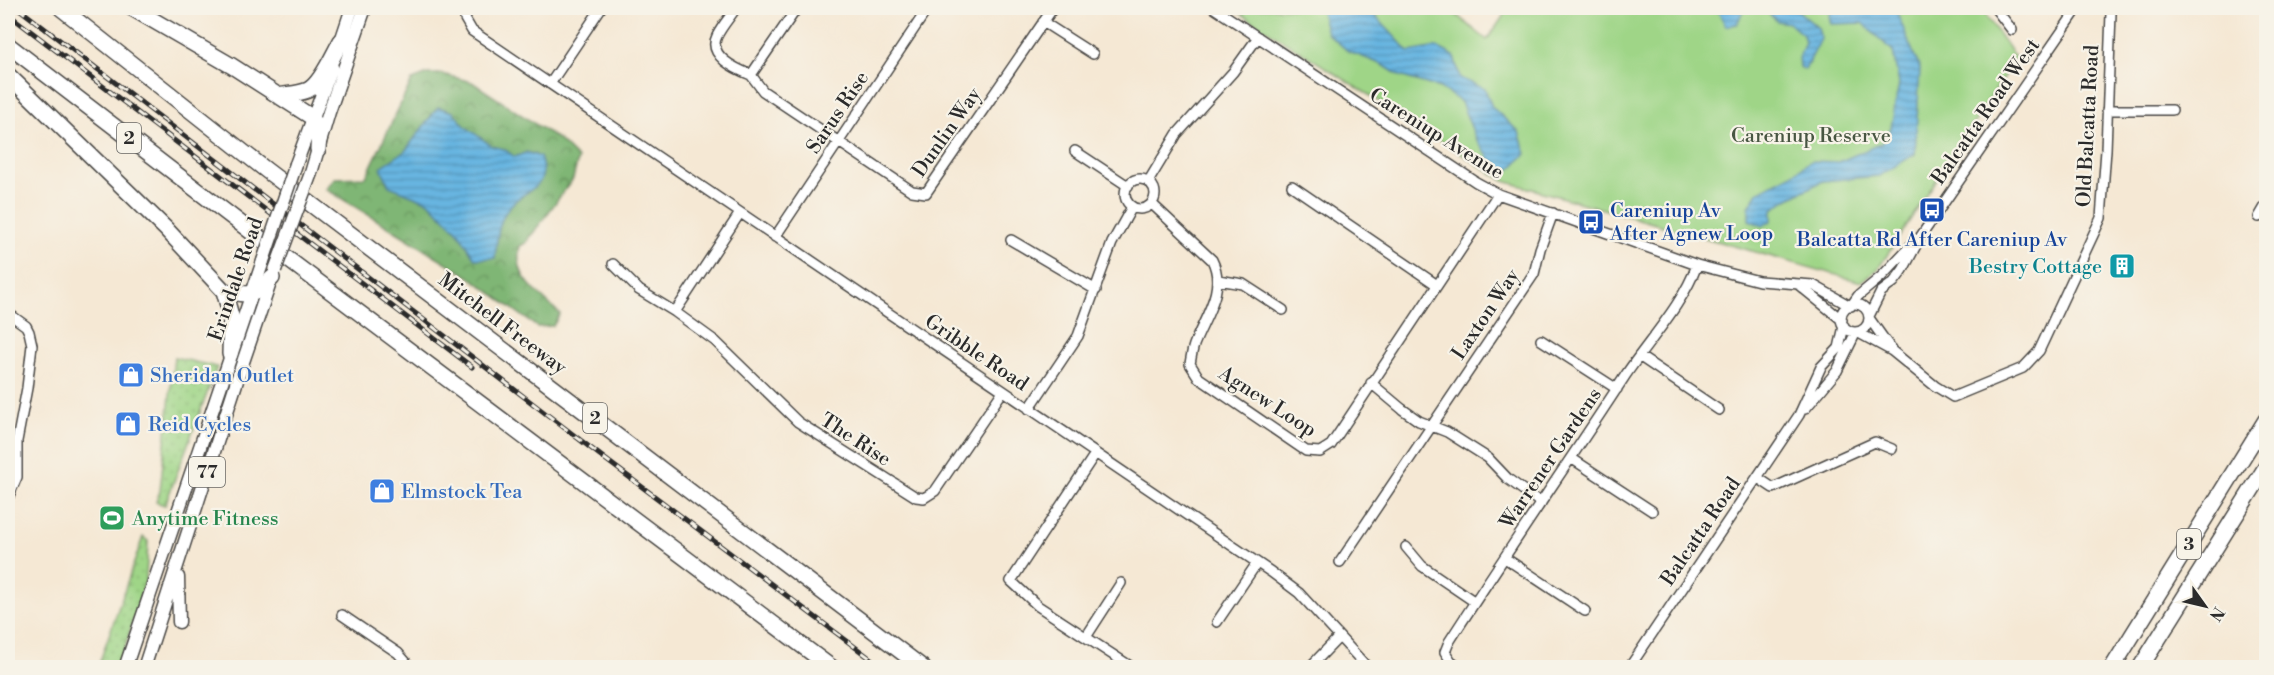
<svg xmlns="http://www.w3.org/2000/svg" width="2274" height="675" font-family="'Libre Bodoni',serif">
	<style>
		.grass { fill: url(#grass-dots); stroke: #658059; stroke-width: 1.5 }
		.forest { fill: url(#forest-crowns); stroke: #557050; stroke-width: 1.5 }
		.park { fill: #9fd587; stroke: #658059; stroke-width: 1.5 }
		.water { fill: url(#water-rules); stroke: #497086; stroke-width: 1.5 }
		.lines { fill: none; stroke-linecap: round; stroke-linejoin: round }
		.minor-casing { stroke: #494744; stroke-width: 12 }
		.major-casing { stroke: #494744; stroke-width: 15 }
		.highway-casing { stroke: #494744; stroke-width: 18 }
		.minor { stroke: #fff; stroke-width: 9 }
		.major { stroke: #fff; stroke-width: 12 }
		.highway { stroke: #fff; stroke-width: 15 }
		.rail-casing { stroke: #2b2b2b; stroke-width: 5 }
		.rail { stroke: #f7f3e8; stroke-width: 3; stroke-dasharray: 9; stroke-linecap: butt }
		.major-bridge-casing { stroke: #494744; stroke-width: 15; stroke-linecap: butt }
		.major-bridge { stroke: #fff; stroke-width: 12 }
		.labels { text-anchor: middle; stroke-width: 4.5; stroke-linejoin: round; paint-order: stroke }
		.shield { fill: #f7f3e8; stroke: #686764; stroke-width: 1.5 }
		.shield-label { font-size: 18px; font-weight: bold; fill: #2b2b2b }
		.street-label { font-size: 20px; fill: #2b2b2b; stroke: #f7f3e8 }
		.park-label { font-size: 20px; fill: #485642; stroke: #f7f3e8 }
		.transit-label { font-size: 20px; fill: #164399; stroke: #f7f3e8; text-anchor: start }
		.culture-label { font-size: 20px; fill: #0d838f; stroke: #f7f3e8; text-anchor: end }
		.shop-label { font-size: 20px; fill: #366cbe; stroke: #f7f3e8; text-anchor: start }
		.leisure-label { font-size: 20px; fill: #27864d; stroke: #f7f3e8; text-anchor: start }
	</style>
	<defs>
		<pattern id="grass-dots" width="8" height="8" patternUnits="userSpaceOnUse" patternTransform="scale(1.5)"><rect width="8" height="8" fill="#9fd587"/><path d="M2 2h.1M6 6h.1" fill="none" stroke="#89b775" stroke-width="1.8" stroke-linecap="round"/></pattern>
		<pattern id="forest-crowns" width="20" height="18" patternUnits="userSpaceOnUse" patternTransform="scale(1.5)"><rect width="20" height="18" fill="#7fb674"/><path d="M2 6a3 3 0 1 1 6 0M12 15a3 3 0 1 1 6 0" fill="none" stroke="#68945f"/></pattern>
		<pattern id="water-rules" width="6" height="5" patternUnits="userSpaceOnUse" patternTransform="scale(1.5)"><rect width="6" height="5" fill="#67b5e1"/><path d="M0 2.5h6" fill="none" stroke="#5593b7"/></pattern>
	</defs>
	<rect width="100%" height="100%" fill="#f7f3e8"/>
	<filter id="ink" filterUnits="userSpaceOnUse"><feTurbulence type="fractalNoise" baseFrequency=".0167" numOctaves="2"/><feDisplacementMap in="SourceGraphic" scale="12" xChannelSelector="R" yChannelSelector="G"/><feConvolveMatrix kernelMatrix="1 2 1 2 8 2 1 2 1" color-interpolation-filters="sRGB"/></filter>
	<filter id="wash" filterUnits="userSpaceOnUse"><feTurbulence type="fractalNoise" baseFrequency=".008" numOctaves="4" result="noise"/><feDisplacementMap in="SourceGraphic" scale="24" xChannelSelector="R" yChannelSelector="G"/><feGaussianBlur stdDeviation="1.35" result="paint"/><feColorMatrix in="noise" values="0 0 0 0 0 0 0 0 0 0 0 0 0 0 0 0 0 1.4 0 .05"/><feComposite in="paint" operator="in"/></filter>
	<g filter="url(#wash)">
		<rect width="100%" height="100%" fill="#f5e8d4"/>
		<path class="grass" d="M 174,357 L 217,367 L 165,505 L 156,502 L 160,491 Z
			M 143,537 L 148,541 L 146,579 L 119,667 L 98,667 Z"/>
		<path class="forest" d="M 428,74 L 442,74 L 472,82 L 558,139 L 578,159 L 573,179 L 526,243 L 520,246 C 512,278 540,294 560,314 L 553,326 L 537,327 L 470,277 L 326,189 L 335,178 L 366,177 L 412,80 Z"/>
		<path class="park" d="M 1232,8 L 1448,8 L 1487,40 L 1509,8 L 1981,8 L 2016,59 L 1878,269 L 1861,282 L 1504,181 Z"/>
		<path class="water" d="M 1320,8 L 1368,8 L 1409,52 L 1437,47 L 1454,56 L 1460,78 L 1485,89 L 1492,107 L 1519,132 L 1526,154 L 1507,172 L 1489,158 L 1476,139 L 1461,102 L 1440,88 L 1400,76 L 1383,65 L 1348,51 L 1327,33 Z
			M 1716,8 L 1748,8 L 1742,13 L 1737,24 L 1726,26 Z
			M 1757,8 L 1795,8 L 1818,28 L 1821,39 L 1805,70 L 1800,67 L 1799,56 L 1805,43 L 1803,35 L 1789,23 L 1777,21 L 1766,11 Z
			M 1836,8 C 1849,9 1862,14 1875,12 L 1875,8 L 1895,8 L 1920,69 L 1915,154 L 1879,176 L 1823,181 L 1787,199 L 1772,210 L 1772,220 L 1763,226 L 1749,220 L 1749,207 L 1759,191 L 1792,174 L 1811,161 L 1839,162 L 1882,143 L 1891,128 L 1899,84 L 1893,51 L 1862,23 L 1831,24 L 1829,15 Z
			M 438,107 L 453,112 L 466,127 L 492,146 L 504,149 L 515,157 L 527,152 L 540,157 C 551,188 529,187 512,204 C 498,218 497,239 495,258 L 475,259 L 459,233 L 429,202 L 389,186 L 381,167 L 405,151 Z"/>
	</g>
	<g filter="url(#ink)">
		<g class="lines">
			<defs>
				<path id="minor" d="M 467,8 L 465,19 L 472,31 L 1271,572 L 1299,593 L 1368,668
					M 736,8 C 730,17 722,26 717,36 C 707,56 736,69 751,75
					M 797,8 L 751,75 L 763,91 L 912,191 L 926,193 L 1053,8
					M 1214,8 L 1476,182 L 1498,194 L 1697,265 L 1759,281 L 1813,285 L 1850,306
					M 1995,8 L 2012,30
					M 1043,22 L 1093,54
					M 550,84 L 601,8
					M 2107,110 L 2172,110
					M 1075,151 L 1128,186
					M1125 194a15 15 0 1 1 30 0a15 15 0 1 1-30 0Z
					M 1148,182 L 1177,134 L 1233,72 L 1258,37
					M 1292,186 L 1437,285
					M 1152,204 L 1212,260 C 1227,289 1204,318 1194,345 C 1192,351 1191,358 1190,364 L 1199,378 L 1306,451 L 1320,452 L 1331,445 L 1498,194
					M 2259,217 L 2266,205
					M 775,237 L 928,8
					M 1011,240 L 1096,290
					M 613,264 L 639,290 L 675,312 L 715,341 L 798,422 L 916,497 L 924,498 L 935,491 L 1003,391
					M 1218,280 L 1243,284 L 1283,310
					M 1799,285 L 1842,320
					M1841 318a14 14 0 1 1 28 0a14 14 0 1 1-28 0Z
					M 1851,306 L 1858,296 L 1882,276 L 1917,239
					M 675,312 L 740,213
					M 8,313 L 26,326 L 29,332 L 32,345 L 27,388 L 17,441 L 17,477 L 8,498
					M 1869,316 L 1881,292 L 1894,282 L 1903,270 L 1921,236 L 2078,8
					M 1869,318 L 1891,349
					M 1857,332 L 1892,351 L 1935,386 L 1953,397 L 2023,368 L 2039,351 L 2101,218 L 2106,150 L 2111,13 L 2110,8
					M 1541,340 L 1617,389
					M 1639,356 L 1719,410
					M 1371,383 L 1402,409 L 1419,421 L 1447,432 L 1488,458 L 1508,479 L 1541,503
					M 1029,409 L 1078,336 L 1112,243 L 1132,207
					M 1805,409 L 1837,371 L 1856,332
					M 1095,454 L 1011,581 L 1038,606 L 1133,668
					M 1571,458 L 1652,511
					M 1758,478 L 1773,488 L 1875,442 L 1892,449
					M 1406,547 L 1422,566 L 1475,602
					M 1505,558 L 1585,611
					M 1340,562 L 1534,274 L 1540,249 L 1553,213
					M 342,615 L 398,653 L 411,668
					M 1217,622 L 1257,563
					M 1086,637 L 1121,583
					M 1309,668 L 1339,637
					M 1461,668 L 1451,661 L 1445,652 L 1449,642 C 1506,553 1567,465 1625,376 C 1649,340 1682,306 1697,265
					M 1629,668 L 1799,415 L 1821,367 L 1839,348 L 1844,326"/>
				<path id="major" d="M 339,47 L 352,8
					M 296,164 L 332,67
					M 311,173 L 329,112 L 365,8
					M 178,577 L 179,622
					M 125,668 L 263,261
					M 144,668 L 244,359 L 271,280"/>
				<path id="highway" d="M 61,8 L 266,170 L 923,668
					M 132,8 L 232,66 L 310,116 C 320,126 319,136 318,149
					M 8,45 L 249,230 L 832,668
					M 8,75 L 166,229 L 224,291 L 231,316 L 230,354
					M 278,96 C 288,94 299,94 308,90 C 321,84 333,55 341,41
					M 224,291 C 249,295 255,298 272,278
					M 2112,668 L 2266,420
					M 2140,668 L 2266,467"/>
			</defs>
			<use href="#minor" class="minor-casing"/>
			<use href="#major" class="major-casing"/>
			<use href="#highway" class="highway-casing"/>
			<use href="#minor" class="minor"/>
			<use href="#major" class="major"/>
			<use href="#highway" class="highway"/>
			<defs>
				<path id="rail" d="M 18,8 L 605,459 L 883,668
					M 8,14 L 472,367"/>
			</defs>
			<use href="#rail" class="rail-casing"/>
			<use href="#rail" class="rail"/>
			<defs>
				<path id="major-bridge" d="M 263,261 L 296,164
					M 275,270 L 311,173"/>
			</defs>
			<use href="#major-bridge" class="major-bridge-casing"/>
			<use href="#major-bridge" class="major-bridge"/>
		</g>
	</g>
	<defs>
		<symbol id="bus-square" viewBox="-11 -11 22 22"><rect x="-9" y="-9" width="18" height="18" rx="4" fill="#1a4fb4" stroke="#f7f3e8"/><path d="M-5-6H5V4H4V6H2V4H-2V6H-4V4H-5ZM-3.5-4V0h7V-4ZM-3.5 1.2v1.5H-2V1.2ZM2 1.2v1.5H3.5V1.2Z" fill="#fff"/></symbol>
		<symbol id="building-square" viewBox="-11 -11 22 22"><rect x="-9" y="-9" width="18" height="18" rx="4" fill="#0f9aa8" stroke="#f7f3e8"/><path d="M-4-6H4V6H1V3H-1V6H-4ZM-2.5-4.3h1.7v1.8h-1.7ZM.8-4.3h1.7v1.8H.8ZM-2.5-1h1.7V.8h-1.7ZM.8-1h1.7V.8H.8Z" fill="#fff"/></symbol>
		<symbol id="shop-square" viewBox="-11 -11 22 22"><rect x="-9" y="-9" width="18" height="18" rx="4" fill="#3f7fe0" stroke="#f7f3e8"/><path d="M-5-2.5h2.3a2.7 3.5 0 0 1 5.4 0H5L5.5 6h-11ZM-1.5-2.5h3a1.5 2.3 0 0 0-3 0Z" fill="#fff"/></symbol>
		<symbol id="stadium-square" viewBox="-11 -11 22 22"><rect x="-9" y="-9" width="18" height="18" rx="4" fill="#2e9e5b" stroke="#f7f3e8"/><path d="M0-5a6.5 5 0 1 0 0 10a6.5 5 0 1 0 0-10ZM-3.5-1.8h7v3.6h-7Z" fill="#fff"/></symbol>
	</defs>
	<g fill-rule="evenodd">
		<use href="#bus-square" x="1917" y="195" width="30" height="30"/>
		<use href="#bus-square" x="1576" y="207" width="30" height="30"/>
		<use href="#building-square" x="2107" y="251" width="30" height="30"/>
		<use href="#shop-square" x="116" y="360" width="30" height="30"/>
		<use href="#shop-square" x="113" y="409" width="30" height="30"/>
		<use href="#shop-square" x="367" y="476" width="30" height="30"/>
		<use href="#stadium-square" x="97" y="503" width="30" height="30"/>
	</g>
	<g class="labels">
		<g class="shield">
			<rect x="117" y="123" width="24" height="30" rx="4.5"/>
			<rect x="583" y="403" width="24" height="30" rx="4.5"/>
			<rect x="189" y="457" width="36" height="30" rx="4.5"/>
			<rect x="2177" y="529" width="24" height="30" rx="4.5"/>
		</g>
		<g class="shield-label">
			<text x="129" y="144">2</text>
			<text x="595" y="424">2</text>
			<text x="207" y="478">77</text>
			<text x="2189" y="550">3</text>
		</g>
		<g class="street-label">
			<text transform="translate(1985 111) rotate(-55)" y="7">Balcatta Road West</text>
			<text transform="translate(837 112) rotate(-56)" y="7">Sarus Rise</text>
			<text transform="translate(2087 126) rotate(-87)" y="7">Old Balcatta Road</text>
			<text transform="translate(946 132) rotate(-55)" y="7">Dunlin Way</text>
			<text transform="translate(1437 133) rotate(32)" y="7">Careniup Avenue</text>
			<text transform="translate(235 279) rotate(-71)" y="7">Erindale Road</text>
			<text transform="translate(1485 314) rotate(-56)" y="7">Laxton Way</text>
			<text transform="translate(503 323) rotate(37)" y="7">Mitchell Freeway</text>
			<text transform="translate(977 352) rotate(34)" y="7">Gribble Road</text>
			<text transform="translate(1268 401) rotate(33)" y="7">Agnew Loop</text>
			<text transform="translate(856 439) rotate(33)" y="7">The Rise</text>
			<text transform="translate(1550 458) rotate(-56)" y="7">Warrener Gardens</text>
			<text transform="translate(1700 531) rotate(-56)" y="7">Balcatta Road</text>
		</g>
		<g class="park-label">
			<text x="1811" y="142">Careniup Reserve</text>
		</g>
		<g class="transit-label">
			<text x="1610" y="217">Careniup Av<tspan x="1610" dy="23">After Agnew Loop</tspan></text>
			<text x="1932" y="246" text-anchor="middle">Balcatta Rd After Careniup Av</text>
		</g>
		<g class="culture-label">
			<text x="2102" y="273">Bestry Cottage</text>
		</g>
		<g class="shop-label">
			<text x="150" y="382">Sheridan Outlet</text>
			<text x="148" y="431">Reid Cycles</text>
			<text x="401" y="498">Elmstock Tea</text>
		</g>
		<g class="leisure-label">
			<text x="132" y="525">Anytime Fitness</text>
		</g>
	</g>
	<rect width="2274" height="675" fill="none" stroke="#f7f3e8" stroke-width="30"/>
	<g transform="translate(2205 606) rotate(124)" stroke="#f7f3e8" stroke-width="4.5" paint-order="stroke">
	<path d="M0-4.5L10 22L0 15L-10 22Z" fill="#2b2b2b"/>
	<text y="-9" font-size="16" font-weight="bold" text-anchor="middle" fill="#2b2b2b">N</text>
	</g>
</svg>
